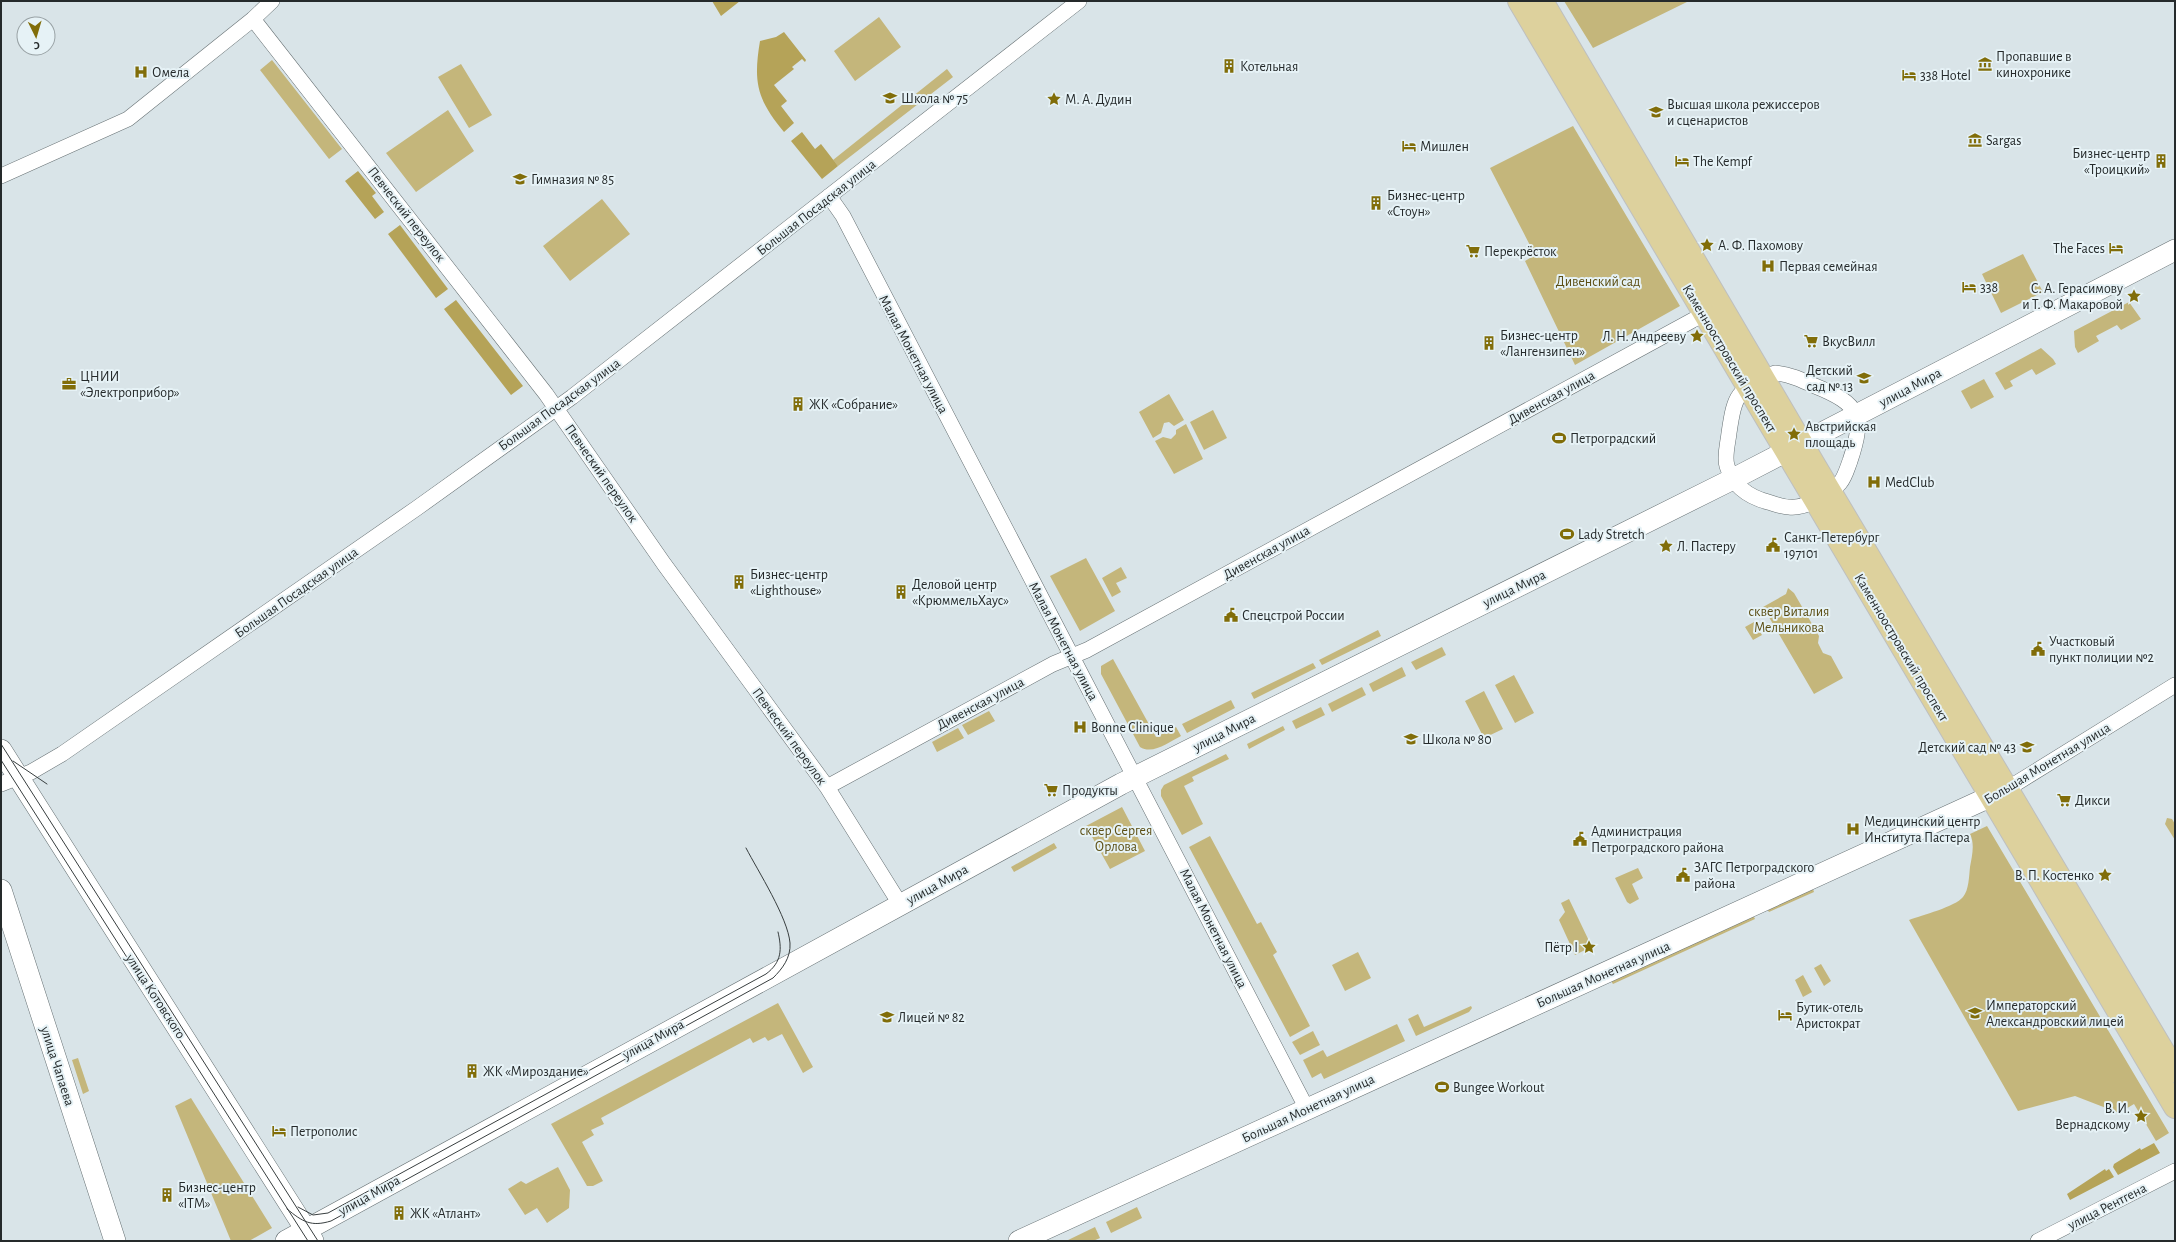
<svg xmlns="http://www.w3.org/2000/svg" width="2176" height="1242" font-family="'Alegreya Sans',sans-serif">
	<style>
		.green { fill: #c4b67b }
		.forest { fill: #b5a358 }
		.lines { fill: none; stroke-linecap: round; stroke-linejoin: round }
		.street-casing { stroke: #667073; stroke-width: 16 }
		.secondary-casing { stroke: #667073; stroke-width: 22 }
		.primary-casing { stroke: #bebfbf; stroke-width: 24 }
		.street { stroke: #fff; stroke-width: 15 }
		.secondary { stroke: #fff; stroke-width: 21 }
		.primary { stroke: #ddd19d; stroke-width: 22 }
		.tram { stroke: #383e3f; stroke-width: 1 }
		.labels { text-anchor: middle; stroke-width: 4; stroke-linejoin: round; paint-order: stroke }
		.poi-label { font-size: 14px; fill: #252a2b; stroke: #e6f2f6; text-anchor: start }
		.street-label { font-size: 14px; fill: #252a2b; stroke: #e6f2f6 }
		.park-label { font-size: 14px; fill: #5c4f15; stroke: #e6f2f6 }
	</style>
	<rect width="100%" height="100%" fill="#d9e4e8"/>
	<path class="green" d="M 1564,1 L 1689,1 L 1593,48 Z
		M 879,17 L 901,47 L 855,81 L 834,51 Z
		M 272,60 L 342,149 L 329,159 L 260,70 Z
		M 461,64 L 492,115 L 469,128 L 438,77 Z
		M 947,69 L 953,77 L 838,166 L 833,160 Z
		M 448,110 L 474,151 L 416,192 L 386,153 Z
		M 1573,126 L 1680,306 L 1575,365 L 1525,261 L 1535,255 L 1490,168 Z
		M 602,199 L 630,234 L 570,281 L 543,246 Z
		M 2023,254 L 2043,292 L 2001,313 L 1982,274 Z
		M 2129,302 L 2141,319 L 2121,330 L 2117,325 L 2096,336 L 2099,341 L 2078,353 L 2075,347 L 2074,331 Z
		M 2041,348 L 2053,359 L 2056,364 L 2036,375 L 2032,369 L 2010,381 L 2013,386 L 2005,390 L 1995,373 Z
		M 1984,379 L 1994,397 L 1971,409 L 1961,391 Z
		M 1169,394 L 1184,420 L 1174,426 L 1169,422 L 1164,423 L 1161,433 L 1153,438 L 1139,412 Z
		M 1213,410 L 1227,438 L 1204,450 L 1190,422 Z
		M 1186,424 L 1203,459 L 1174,474 L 1155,441 L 1163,437 L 1171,439 L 1176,434 L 1176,430 Z
		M 1086,558 L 1115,611 L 1080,631 L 1050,576 Z
		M 1121,567 L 1127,578 L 1116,583 L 1121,592 L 1112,597 L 1102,578 Z
		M 1788,588 L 1794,593 L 1819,636 L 1818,643 L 1823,653 L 1831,656 L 1843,678 L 1814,694 L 1763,607 L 1786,594 Z
		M 1754,622 L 1762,635 L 1753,640 L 1745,627 Z
		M 1378,630 L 1381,636 L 1322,665 L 1319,660 Z
		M 1442,647 L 1446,655 L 1416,670 L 1411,662 Z
		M 1113,659 L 1156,737 L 1176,727 L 1181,736 C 1169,742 1153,755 1140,747 L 1101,674 L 1101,666 Z
		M 1313,663 L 1316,668 L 1254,699 L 1251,693 Z
		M 1402,667 L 1406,676 L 1373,692 L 1369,684 Z
		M 1514,675 L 1534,713 L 1515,723 L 1495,685 Z
		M 1362,687 L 1366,695 L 1332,712 L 1328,704 Z
		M 1484,691 L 1503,729 L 1484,738 L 1465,701 Z
		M 1231,700 L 1235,708 L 1187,733 L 1182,724 Z
		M 1321,707 L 1325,715 L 1296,729 L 1292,721 Z
		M 989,711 L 995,721 L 968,735 L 962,725 Z
		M 1283,726 L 1285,730 L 1249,749 L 1247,744 Z
		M 958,728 L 964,738 L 937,752 L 932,742 Z
		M 1226,754 L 1229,759 L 1192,777 L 1194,781 L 1184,786 L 1203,824 L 1182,835 L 1161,796 L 1161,790 L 1164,785 Z
		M 1122,807 L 1145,851 L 1110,869 L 1086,826 Z
		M 2167,818 L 2172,819 L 2175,824 L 2175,840 L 2165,824 Z
		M 1987,826 L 2169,1133 L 2156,1141 L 2134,1104 L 2119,1113 L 2075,1096 L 2018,1111 L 1909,920 C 1922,915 1955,907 1963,897 C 1969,890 1969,876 1970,867 C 1972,856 1975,844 1970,834 Z
		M 1210,836 L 1257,924 L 1261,922 L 1277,952 L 1273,955 L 1310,1026 L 1290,1037 L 1189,847 Z
		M 1054,843 L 1057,848 L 1014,872 L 1011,867 Z
		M 1638,868 L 1643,878 L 1632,884 L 1639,899 L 1630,904 L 1627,902 L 1615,878 Z
		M 1813,889 L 1814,892 L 1769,912 L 1767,909 Z
		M 1569,899 L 1590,943 L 1585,945 L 1587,949 L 1575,955 L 1559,920 L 1565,912 L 1561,903 Z
		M 1753,915 L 1755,919 L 1613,984 L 1611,981 Z
		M 1358,952 L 1371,978 L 1345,991 L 1332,965 Z
		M 1821,964 L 1831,981 L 1824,986 L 1814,968 Z
		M 1803,975 L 1812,992 L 1803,997 L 1795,980 Z
		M 778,1003 L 813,1067 L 803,1073 L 782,1034 L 768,1041 L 765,1037 L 753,1043 L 750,1038 L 601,1118 L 604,1124 L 591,1130 L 594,1135 L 582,1142 L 603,1181 L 593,1186 L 587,1186 L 551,1124 Z
		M 1471,1006 L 1472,1008 L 1469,1012 L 1416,1036 L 1408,1019 L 1418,1014 L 1424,1027 Z
		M 1397,1024 L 1405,1041 L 1324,1079 L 1321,1073 L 1312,1078 L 1303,1060 L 1323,1050 L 1327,1057 Z
		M 1313,1031 L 1320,1045 L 1300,1055 L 1292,1042 Z
		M 78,1058 L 89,1091 L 83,1094 L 72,1060 Z
		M 191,1098 L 272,1228 L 249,1241 L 231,1241 L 175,1106 Z
		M 558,1167 L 570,1190 L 569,1208 L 547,1223 L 537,1208 L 525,1215 L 508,1189 L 521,1181 L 526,1184 Z
		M 1137,1207 L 1142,1218 L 1111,1233 L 1106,1222 Z
		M 1095,1227 L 1100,1238 L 1093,1241 L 1066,1241 Z"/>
	<path class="forest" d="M 712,1 L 740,1 L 721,16 Z
		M 784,32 L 806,60 L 805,62 L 802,59 L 792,67 L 794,69 L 774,85 L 787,101 L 781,106 L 794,123 L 784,132 C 757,99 753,83 760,41 L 776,37 Z
		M 802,132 L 815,149 L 821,144 L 838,166 L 822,179 L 791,141 Z
		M 358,171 L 376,193 L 372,196 L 384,212 L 375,219 L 345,181 Z
		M 400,225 L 448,289 L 436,298 L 388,234 Z
		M 456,300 L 523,386 L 511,395 L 444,309 Z
		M 2154,1143 L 2160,1153 L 2118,1175 L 2113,1167 L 2114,1164 L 2140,1148 L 2141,1150 Z
		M 2105,1169 L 2106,1171 L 2109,1169 L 2114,1177 L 2070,1200 L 2067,1194 Z"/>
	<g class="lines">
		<defs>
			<path id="street" d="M 253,19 L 546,394 L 664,564 L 827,787 L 900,904
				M 1,176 L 128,119 L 253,19 L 272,1
				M 829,196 L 843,216 L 1307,1109
				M 1775,373 C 1789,374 1802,380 1815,386 C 1860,404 1865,416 1850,461 C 1847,469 1845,477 1840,483 C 1830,495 1805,509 1789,507 C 1782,507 1775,504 1768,502 C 1749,497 1733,486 1727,466 C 1724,456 1728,443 1729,433 C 1735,391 1738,391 1775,373 Z
				M 1,784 L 31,772 L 62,754 L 417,508 L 572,397 L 1079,1
				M 827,787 L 1053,664 L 1087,650 L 1704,314
				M 2007,789 L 2175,685
				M 2038,1241 L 2175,1171"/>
			<path id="secondary" d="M 1,750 L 313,1241
				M 1,890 L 115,1241
				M 286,1241 L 1121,784 L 1733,479 L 2175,250
				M 1019,1241 L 2007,789"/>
			<path id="primary" d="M 1519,1 L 2175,1107
				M 1542,1 L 1815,466 L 2175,1071"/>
		</defs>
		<use href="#street" class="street-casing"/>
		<use href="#secondary" class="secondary-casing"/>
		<use href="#primary" class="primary-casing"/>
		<use href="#street" class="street"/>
		<use href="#secondary" class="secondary"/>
		<use href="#primary" class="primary"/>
		<path class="tram" d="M 1,744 L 318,1241
			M 1,760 L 308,1241
			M 13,761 L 47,784
			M 298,1207 L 313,1215 L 328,1213 L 766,974 C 782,962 782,949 778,932
			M 287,1209 C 303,1222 311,1227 331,1221 L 773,978 C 782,969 791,958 790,943 C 788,918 758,871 746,848"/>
	</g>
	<defs>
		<symbol id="museum-bare" viewBox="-9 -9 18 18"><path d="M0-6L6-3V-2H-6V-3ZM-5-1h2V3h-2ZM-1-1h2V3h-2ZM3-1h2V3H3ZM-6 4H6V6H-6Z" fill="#816d09" stroke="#e6f2f6" stroke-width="2.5" paint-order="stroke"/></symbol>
		<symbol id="building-bare" viewBox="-9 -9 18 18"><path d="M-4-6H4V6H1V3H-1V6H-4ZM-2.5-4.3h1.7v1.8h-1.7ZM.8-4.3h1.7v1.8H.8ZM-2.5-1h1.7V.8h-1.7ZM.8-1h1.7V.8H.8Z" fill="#816d09" stroke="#e6f2f6" stroke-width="2.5" paint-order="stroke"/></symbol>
		<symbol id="hospital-bare" viewBox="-9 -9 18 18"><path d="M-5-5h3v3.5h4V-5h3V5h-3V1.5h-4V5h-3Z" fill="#816d09" stroke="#e6f2f6" stroke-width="2.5" paint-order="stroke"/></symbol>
		<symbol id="hotel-bare" viewBox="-9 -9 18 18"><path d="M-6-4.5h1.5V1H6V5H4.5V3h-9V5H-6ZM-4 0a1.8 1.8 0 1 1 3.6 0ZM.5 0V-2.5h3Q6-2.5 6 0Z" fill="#816d09" stroke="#e6f2f6" stroke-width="2.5" paint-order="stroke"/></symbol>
		<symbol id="school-bare" viewBox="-9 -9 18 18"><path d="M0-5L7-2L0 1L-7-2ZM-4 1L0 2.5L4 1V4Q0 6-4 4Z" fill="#816d09" stroke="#e6f2f6" stroke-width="2.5" paint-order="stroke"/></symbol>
		<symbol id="sight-bare" viewBox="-9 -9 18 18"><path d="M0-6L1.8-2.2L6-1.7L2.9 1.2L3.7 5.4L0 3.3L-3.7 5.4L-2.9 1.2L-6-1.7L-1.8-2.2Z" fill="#816d09" stroke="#e6f2f6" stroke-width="2.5" paint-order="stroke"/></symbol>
		<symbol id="university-bare" viewBox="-9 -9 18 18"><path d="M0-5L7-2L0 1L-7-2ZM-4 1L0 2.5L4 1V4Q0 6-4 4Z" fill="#816d09" stroke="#e6f2f6" stroke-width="2.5" paint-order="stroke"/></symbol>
		<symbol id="supermarket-bare" viewBox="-9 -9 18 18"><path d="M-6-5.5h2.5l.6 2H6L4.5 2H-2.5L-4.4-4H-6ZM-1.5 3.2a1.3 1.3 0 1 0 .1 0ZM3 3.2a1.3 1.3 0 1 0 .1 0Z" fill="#816d09" stroke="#e6f2f6" stroke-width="2.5" paint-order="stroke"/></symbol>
		<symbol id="office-bare" viewBox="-9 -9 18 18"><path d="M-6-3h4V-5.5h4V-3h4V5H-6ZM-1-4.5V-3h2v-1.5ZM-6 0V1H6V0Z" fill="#816d09" stroke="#e6f2f6" stroke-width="2.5" paint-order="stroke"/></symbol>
		<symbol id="stadium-bare" viewBox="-9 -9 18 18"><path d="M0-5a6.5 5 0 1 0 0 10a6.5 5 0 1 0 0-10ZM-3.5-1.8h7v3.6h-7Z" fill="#816d09" stroke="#e6f2f6" stroke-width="2.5" paint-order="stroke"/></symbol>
		<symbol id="civic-bare" viewBox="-9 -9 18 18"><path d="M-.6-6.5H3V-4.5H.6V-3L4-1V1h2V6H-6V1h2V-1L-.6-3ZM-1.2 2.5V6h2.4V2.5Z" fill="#816d09" stroke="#e6f2f6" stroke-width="2.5" paint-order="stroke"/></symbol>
	</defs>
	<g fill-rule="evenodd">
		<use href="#museum-bare" x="1975" y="54" width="20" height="20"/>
		<use href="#building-bare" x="1219" y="56" width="20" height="20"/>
		<use href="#hospital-bare" x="131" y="62" width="20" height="20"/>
		<use href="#hotel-bare" x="1899" y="65" width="20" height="20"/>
		<use href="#school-bare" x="880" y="88" width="20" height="20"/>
		<use href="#sight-bare" x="1044" y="89" width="20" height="20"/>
		<use href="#university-bare" x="1646" y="102" width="20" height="20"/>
		<use href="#museum-bare" x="1965" y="130" width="20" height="20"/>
		<use href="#hotel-bare" x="1399" y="136" width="20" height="20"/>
		<use href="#hotel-bare" x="1672" y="151" width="20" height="20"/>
		<use href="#building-bare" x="2151" y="151" width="20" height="20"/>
		<use href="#school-bare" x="510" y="169" width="20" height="20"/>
		<use href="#building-bare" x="1366" y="193" width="20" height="20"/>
		<use href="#sight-bare" x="1697" y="235" width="20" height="20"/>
		<use href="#hotel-bare" x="2106" y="238" width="20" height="20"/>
		<use href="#supermarket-bare" x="1463" y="241" width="20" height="20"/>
		<use href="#hospital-bare" x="1758" y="256" width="20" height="20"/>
		<use href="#hotel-bare" x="1959" y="277" width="20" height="20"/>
		<use href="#sight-bare" x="2124" y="286" width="20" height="20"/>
		<use href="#sight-bare" x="1687" y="326" width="20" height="20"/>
		<use href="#supermarket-bare" x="1801" y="331" width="20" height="20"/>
		<use href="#building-bare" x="1479" y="333" width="20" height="20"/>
		<use href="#school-bare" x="1854" y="368" width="20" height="20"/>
		<use href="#office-bare" x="59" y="374" width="20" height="20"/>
		<use href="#building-bare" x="788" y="394" width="20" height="20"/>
		<use href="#sight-bare" x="1784" y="424" width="20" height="20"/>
		<use href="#stadium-bare" x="1549" y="428" width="20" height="20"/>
		<use href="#hospital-bare" x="1864" y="472" width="20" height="20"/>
		<use href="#stadium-bare" x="1557" y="524" width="20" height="20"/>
		<use href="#civic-bare" x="1763" y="535" width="20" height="20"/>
		<use href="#sight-bare" x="1656" y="536" width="20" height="20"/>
		<use href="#building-bare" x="729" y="572" width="20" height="20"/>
		<use href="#building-bare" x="891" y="582" width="20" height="20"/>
		<use href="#civic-bare" x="1221" y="605" width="20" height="20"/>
		<use href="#civic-bare" x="2028" y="639" width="20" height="20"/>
		<use href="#hospital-bare" x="1070" y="717" width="20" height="20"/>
		<use href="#school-bare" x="1401" y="729" width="20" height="20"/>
		<use href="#school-bare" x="2017" y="737" width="20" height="20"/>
		<use href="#supermarket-bare" x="1041" y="780" width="20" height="20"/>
		<use href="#supermarket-bare" x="2054" y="790" width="20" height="20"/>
		<use href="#hospital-bare" x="1843" y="819" width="20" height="20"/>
		<use href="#civic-bare" x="1570" y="829" width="20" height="20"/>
		<use href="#civic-bare" x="1673" y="865" width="20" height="20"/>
		<use href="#sight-bare" x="2095" y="865" width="20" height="20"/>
		<use href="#sight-bare" x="1579" y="937" width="20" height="20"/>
		<use href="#university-bare" x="1965" y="1003" width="20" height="20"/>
		<use href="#hotel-bare" x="1775" y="1005" width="20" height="20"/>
		<use href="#school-bare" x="877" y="1007" width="20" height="20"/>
		<use href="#building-bare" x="462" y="1061" width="20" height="20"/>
		<use href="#stadium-bare" x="1432" y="1077" width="20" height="20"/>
		<use href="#sight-bare" x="2131" y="1106" width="20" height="20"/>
		<use href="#hotel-bare" x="269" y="1121" width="20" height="20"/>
		<use href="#building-bare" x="157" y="1185" width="20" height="20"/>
		<use href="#building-bare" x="389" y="1203" width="20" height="20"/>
	</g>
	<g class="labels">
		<g class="poi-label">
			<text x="1996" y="61">Пропавшие в<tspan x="1996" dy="16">кинохронике</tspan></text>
			<text x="1240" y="71">Котельная</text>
			<text x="152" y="77">Омела</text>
			<text x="1920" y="80">338 Hotel</text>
			<text x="901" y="103">Школа № 75</text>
			<text x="1065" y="104">М. А. Дудин</text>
			<text x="1667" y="109">Высшая школа режиссеров<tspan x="1667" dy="16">и сценаристов</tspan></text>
			<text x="1986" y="145">Sargas</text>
			<text x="1420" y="151">Мишлен</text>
			<text x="2150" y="158" text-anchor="end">Бизнес-центр<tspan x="2150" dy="16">«Троицкий»</tspan></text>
			<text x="1693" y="166">The Kempf</text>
			<text x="531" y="184">Гимназия № 85</text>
			<text x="1387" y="200">Бизнес-центр<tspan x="1387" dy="16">«Стоун»</tspan></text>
			<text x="1718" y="250">А. Ф. Пахомову</text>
			<text x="2105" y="253" text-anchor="end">The Faces</text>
			<text x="1484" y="256">Перекрёсток</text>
			<text x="1779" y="271">Первая семейная</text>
			<text x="1980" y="292">338</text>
			<text x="2123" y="293" text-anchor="end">С. А. Герасимову<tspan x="2123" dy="16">и Т. Ф. Макаровой</tspan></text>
			<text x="1500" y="340">Бизнес-центр<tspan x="1500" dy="16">«Лангензипен»</tspan></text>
			<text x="1686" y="341" text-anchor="end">Л. Н. Андрееву</text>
			<text x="1822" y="346">ВкусВилл</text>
			<text x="1853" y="375" text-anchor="end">Детский<tspan x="1853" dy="16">сад № 13</tspan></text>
			<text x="80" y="381">ЦНИИ<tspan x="80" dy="16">«Электроприбор»</tspan></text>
			<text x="809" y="409">ЖК «Собрание»</text>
			<text x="1805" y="431">Австрийская<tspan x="1805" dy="16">площадь</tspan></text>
			<text x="1570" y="443">Петроградский</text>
			<text x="1885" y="487">MedClub</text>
			<text x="1578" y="539">Lady Stretch</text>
			<text x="1784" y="542">Санкт-Петербург<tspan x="1784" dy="16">197101</tspan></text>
			<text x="1677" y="551">Л. Пастеру</text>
			<text x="750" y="579">Бизнес-центр<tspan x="750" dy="16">«Lighthouse»</tspan></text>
			<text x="912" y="589">Деловой центр<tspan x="912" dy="16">«КрюммельХаус»</tspan></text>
			<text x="1242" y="620">Спецстрой России</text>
			<text x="2049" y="646">Участковый<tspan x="2049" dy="16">пункт полиции №2</tspan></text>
			<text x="1091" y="732">Bonne Clinique</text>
			<text x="1422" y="744">Школа № 80</text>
			<text x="2016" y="752" text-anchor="end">Детский сад № 43</text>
			<text x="1062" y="795">Продукты</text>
			<text x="2075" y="805">Дикси</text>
			<text x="1864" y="826">Медицинский центр<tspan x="1864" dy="16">Института Пастера</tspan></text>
			<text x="1591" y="836">Администрация<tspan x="1591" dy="16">Петроградского района</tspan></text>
			<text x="1694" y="872">ЗАГС Петроградского<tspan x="1694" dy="16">района</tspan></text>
			<text x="2094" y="880" text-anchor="end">В. П. Костенко</text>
			<text x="1578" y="952" text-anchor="end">Пётр I</text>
			<text x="1986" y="1010">Императорский<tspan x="1986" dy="16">Александровский лицей</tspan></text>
			<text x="1796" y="1012">Бутик-отель<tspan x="1796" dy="16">Аристократ</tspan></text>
			<text x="898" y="1022">Лицей № 82</text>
			<text x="483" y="1076">ЖК «Мироздание»</text>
			<text x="1453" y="1092">Bungee Workout</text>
			<text x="2130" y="1113" text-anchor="end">В. И.<tspan x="2130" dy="16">Вернадскому</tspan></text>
			<text x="290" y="1136">Петрополис</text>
			<text x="178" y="1192">Бизнес-центр<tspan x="178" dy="16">«ITM»</tspan></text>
			<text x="410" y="1218">ЖК «Атлант»</text>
		</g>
		<g class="street-label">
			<text transform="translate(816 207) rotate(-38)" y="5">Большая Посадская улица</text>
			<text transform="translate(407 214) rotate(52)" y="5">Певческий переулок</text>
			<text transform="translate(914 354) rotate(62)" y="5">Малая Монетная улица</text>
			<text transform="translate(1730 358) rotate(59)" y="5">Каменноостровский проспект</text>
			<text transform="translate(1910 387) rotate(-28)" y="5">улица Мира</text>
			<text transform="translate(1551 397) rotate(-29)" y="5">Дивенская улица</text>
			<text transform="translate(559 404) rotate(-36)" y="5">Большая Посадская улица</text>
			<text transform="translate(602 473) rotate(55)" y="5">Певческий переулок</text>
			<text transform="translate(1266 552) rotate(-29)" y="5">Дивенская улица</text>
			<text transform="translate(1514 588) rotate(-26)" y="5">улица Мира</text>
			<text transform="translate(296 592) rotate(-35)" y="5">Большая Посадская улица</text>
			<text transform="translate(1064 641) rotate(62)" y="5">Малая Монетная улица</text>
			<text transform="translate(1902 647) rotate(59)" y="5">Каменноостровский проспект</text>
			<text transform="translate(980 703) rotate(-28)" y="5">Дивенская улица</text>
			<text transform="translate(1224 732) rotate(-27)" y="5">улица Мира</text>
			<text transform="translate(790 736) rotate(54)" y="5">Певческий переулок</text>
			<text transform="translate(2047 763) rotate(-31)" y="5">Большая Монетная улица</text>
			<text transform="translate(937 884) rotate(-29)" y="5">улица Мира</text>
			<text transform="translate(1214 928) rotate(63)" y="5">Малая Монетная улица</text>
			<text transform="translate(1603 974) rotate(-24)" y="5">Большая Монетная улица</text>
			<text transform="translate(156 996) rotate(57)" y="5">улица Котовского</text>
			<text transform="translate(653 1039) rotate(-29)" y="5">улица Мира</text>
			<text transform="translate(58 1066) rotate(72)" y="5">улица Чапаева</text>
			<text transform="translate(1308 1108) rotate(-25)" y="5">Большая Монетная улица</text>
			<text transform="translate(369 1195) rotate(-29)" y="5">улица Мира</text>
			<text transform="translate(2107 1206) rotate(-27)" y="5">улица Рентгена</text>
		</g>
		<g class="park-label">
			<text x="1598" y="286">Дивенский сад</text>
			<text x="1789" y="616">сквер Виталия<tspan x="1789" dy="16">Мельникова</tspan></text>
			<text x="1116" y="835">сквер Сергея<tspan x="1116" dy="16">Орлова</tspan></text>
		</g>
	</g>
	<rect width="2176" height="1242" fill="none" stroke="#252a2b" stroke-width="4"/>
	<g transform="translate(36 36) rotate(175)"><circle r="19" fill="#e6f2f6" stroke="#99a2a5"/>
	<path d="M0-3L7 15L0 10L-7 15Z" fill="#816d09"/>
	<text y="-6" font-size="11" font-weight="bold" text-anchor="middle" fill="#252a2b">С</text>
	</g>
</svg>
